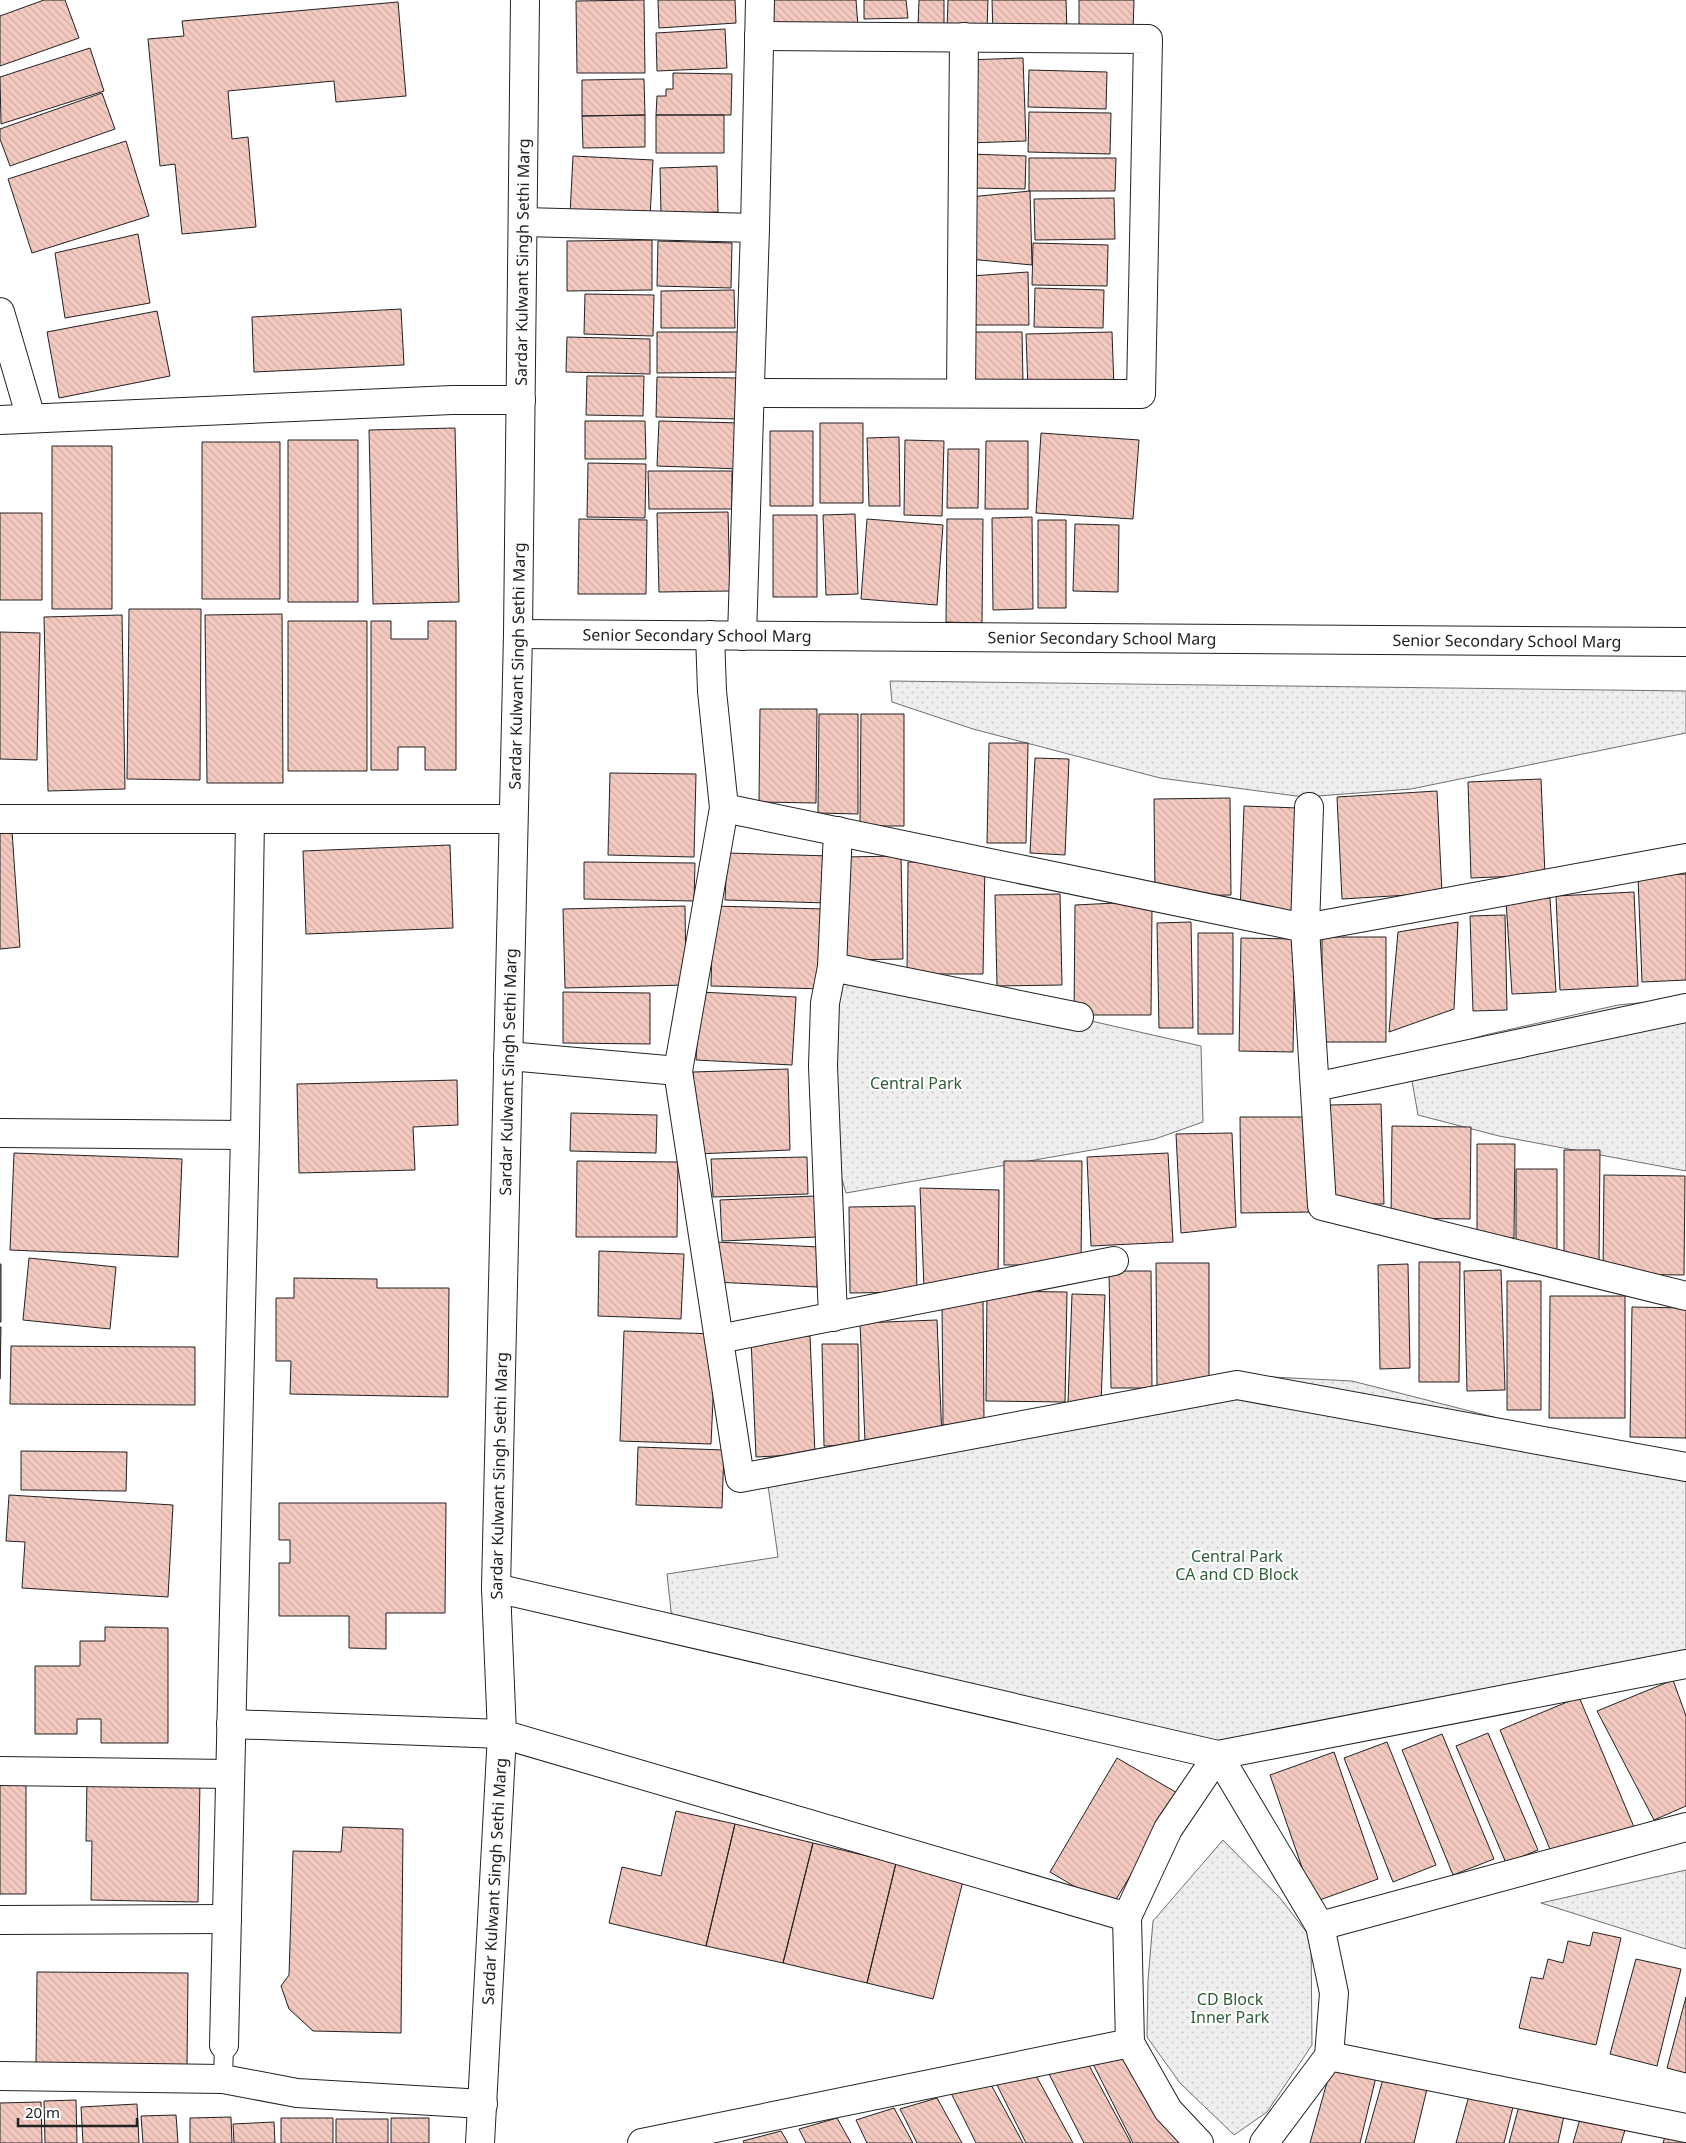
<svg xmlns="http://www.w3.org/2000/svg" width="1686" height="2143" font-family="'Noto Sans',sans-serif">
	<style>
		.grass { fill: url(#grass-dots); stroke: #6f6f6f }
		.building { fill: url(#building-back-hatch); stroke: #222 }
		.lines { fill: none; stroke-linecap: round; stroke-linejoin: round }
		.lane-casing { stroke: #222; stroke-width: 20 }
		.street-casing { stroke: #222; stroke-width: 30 }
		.lane { stroke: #fff; stroke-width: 18 }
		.street { stroke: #fff; stroke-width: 28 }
		.labels { text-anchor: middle; stroke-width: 4; stroke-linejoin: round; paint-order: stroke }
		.street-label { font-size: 16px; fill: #222; stroke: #fff }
		.park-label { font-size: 16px; fill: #2f5e38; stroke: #fff }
	</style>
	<defs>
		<pattern id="grass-dots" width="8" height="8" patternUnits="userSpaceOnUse" patternTransform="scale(1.25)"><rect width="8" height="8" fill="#eee"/><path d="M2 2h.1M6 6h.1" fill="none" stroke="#ccc" stroke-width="1.8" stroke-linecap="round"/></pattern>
		<pattern id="building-back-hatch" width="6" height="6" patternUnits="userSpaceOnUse" patternTransform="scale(1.25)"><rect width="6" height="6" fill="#f3c9c0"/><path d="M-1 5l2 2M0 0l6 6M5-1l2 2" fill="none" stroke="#d0aca5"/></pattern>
	</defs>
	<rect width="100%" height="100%" fill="#fff"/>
	<path class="grass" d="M 890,681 L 1686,691 L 1686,733 L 1411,789 L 1304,797 L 1160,778 L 973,729 L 892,702 Z
		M 838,974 L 1043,1010 L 1201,1046 L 1203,1122 L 1155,1139 L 846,1193 L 828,1131 Z
		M 1686,998 L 1686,1171 L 1499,1136 L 1418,1115 L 1412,1081 L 1415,1055 L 1485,1035 L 1618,1005 Z
		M 1230,1375 L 1352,1381 L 1686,1466 L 1686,1661 L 1216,1762 L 672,1620 L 667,1574 L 778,1557 L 767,1478 Z
		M 1223,1840 L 1280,1898 L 1311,1938 L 1312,2045 L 1267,2112 L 1234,2135 L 1180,2083 L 1147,2037 L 1148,1980 L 1153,1921 Z
		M 1686,1870 L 1686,1949 L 1541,1903 Z"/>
	<path class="building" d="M 44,0 L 65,0 L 79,38 L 0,66 L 0,16 Z
		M 644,0 L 645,73 L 577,73 L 576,1 Z
		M 658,0 L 735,0 L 736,23 L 659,28 Z
		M 772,0 L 856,0 L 858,27 L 771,25 Z
		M 864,0 L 906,0 L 908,18 L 864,19 Z
		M 919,0 L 944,0 L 944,26 L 918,27 Z
		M 948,0 L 988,0 L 987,30 L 947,29 Z
		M 992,0 L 1066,0 L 1067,32 L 993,35 Z
		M 1079,0 L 1134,0 L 1133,31 L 1079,30 Z
		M 398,2 L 406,96 L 336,102 L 334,81 L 228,91 L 232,139 L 248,137 L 256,227 L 182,234 L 175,164 L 160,166 L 148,39 L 184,36 L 182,21 Z
		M 725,29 L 727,68 L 657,71 L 656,33 Z
		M 90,48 L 104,91 L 1,124 L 0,77 Z
		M 1023,58 L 1026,141 L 969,143 L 966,60 Z
		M 1029,70 L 1107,72 L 1106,109 L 1028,107 Z
		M 673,73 L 732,74 L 731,115 L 656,115 L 657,96 L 666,96 L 666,89 L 673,89 Z
		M 644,79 L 645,115 L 582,116 L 582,80 Z
		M 102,93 L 115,129 L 10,166 L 0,139 L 0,129 Z
		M 1029,112 L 1111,113 L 1110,154 L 1028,152 Z
		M 645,115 L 645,147 L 583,148 L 582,116 Z
		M 656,115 L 724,115 L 724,153 L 656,153 Z
		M 126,141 L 149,216 L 32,253 L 8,179 Z
		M 971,154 L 1026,156 L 1025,189 L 972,188 Z
		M 573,156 L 653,160 L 650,218 L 570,214 Z
		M 1029,158 L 1116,158 L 1115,191 L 1029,191 Z
		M 717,166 L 718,212 L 661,214 L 660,168 Z
		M 1030,191 L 1032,265 L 969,259 L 970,197 Z
		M 1114,198 L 1115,239 L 1035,240 L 1034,199 Z
		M 138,234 L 150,303 L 65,318 L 55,253 Z
		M 652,240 L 652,290 L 567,291 L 567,241 Z
		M 658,241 L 732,243 L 731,288 L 657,286 Z
		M 1033,243 L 1108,245 L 1107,286 L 1032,285 Z
		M 1028,272 L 1029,325 L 971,325 L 971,276 Z
		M 1035,288 L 1104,290 L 1103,328 L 1034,327 Z
		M 734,290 L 735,328 L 661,328 L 661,291 Z
		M 585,294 L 654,295 L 653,336 L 584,334 Z
		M 401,309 L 404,365 L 254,372 L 252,317 Z
		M 157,311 L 170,376 L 59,398 L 47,332 Z
		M 657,332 L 742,332 L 742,372 L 657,373 Z
		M 971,332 L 1022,332 L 1023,382 L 965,382 Z
		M 1112,332 L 1114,388 L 1028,390 L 1026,334 Z
		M 567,337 L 650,339 L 650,374 L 566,372 Z
		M 587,376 L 644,376 L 643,416 L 586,415 Z
		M 657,377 L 739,378 L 739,419 L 656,417 Z
		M 585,421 L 645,421 L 646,459 L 585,459 Z
		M 659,421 L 742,423 L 741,469 L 657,466 Z
		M 820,423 L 863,423 L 863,503 L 820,503 Z
		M 455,428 L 459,602 L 373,604 L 369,430 Z
		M 770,431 L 813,431 L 813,506 L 770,506 Z
		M 1041,433 L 1139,440 L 1133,519 L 1036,513 Z
		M 899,437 L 900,506 L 869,506 L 867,438 Z
		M 288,440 L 358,440 L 358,602 L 288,602 Z
		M 905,440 L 944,441 L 942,516 L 904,515 Z
		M 986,441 L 1028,441 L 1028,509 L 985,509 Z
		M 202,442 L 280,442 L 280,599 L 202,599 Z
		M 52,446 L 112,446 L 112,609 L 52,609 Z
		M 948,449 L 979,449 L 978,508 L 947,508 Z
		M 588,463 L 646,464 L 645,518 L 587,517 Z
		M 648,471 L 732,471 L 732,509 L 649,509 Z
		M 728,512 L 730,591 L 659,592 L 657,513 Z
		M 0,513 L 42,513 L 42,600 L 0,600 Z
		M 855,514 L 858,594 L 826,595 L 823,515 Z
		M 773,515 L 817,515 L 817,597 L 773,597 Z
		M 1032,517 L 1033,609 L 993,610 L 992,518 Z
		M 579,519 L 647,520 L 646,594 L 578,594 Z
		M 867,519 L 943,525 L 937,605 L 861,599 Z
		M 947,519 L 983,519 L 982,623 L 946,622 Z
		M 1038,520 L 1066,520 L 1066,608 L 1038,608 Z
		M 1075,524 L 1119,525 L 1118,592 L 1073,591 Z
		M 129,609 L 201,609 L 200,780 L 127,779 Z
		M 282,614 L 283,783 L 207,783 L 205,615 Z
		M 122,615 L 125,789 L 48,791 L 44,617 Z
		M 288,621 L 367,621 L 367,771 L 288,771 Z
		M 371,621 L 391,621 L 391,639 L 428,639 L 428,621 L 456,621 L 456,770 L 425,770 L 425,747 L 398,747 L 398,770 L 371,770 Z
		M 0,632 L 40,633 L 37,760 L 0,759 Z
		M 760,709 L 817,709 L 816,803 L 759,802 Z
		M 819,714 L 858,714 L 858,814 L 818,813 Z
		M 861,714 L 904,714 L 904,826 L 860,826 Z
		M 989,743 L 1028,743 L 1026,843 L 987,843 Z
		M 1035,758 L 1069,759 L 1065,855 L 1030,853 Z
		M 610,773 L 696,774 L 694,857 L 608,855 Z
		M 1541,779 L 1545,875 L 1471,878 L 1468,782 Z
		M 1437,791 L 1442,893 L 1342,899 L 1337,797 Z
		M 1230,798 L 1231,895 L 1155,896 L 1154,799 Z
		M 1244,806 L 1298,808 L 1295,914 L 1240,912 Z
		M 12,831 L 20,947 L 0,949 L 0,832 Z
		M 450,845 L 453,928 L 306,934 L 303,851 Z
		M 727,853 L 830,856 L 828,903 L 725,900 Z
		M 901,856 L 903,959 L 844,960 L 842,857 Z
		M 584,862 L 695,863 L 694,901 L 584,899 Z
		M 908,862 L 985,862 L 983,974 L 907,974 Z
		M 1686,874 L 1686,980 L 1642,982 L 1638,876 Z
		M 1634,892 L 1638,986 L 1560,990 L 1556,896 Z
		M 1060,894 L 1062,985 L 997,986 L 995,895 Z
		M 1550,898 L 1556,992 L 1512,994 L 1506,901 Z
		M 1116,903 L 1152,907 L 1151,1015 L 1074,1015 L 1075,905 Z
		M 685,906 L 686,985 L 565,988 L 563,909 Z
		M 713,906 L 825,909 L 824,989 L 711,986 Z
		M 1505,915 L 1507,1010 L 1473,1011 L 1470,916 Z
		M 1191,922 L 1193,1028 L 1159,1028 L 1157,923 Z
		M 1458,922 L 1454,1009 L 1389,1032 L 1398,932 Z
		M 1198,933 L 1233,933 L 1233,1034 L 1198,1034 Z
		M 1322,937 L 1386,937 L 1386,1042 L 1322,1042 Z
		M 1241,938 L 1295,939 L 1293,1052 L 1239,1051 Z
		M 563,992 L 650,993 L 650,1044 L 563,1043 Z
		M 700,992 L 796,997 L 792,1065 L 696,1060 Z
		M 788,1069 L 790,1150 L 696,1154 L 693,1072 Z
		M 457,1080 L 458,1125 L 413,1127 L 415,1170 L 299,1173 L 297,1084 Z
		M 1381,1104 L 1384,1204 L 1331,1204 L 1329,1105 Z
		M 571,1113 L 657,1115 L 656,1153 L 570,1151 Z
		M 1240,1117 L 1313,1117 L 1313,1212 L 1241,1213 Z
		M 1392,1126 L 1471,1127 L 1470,1219 L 1391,1218 Z
		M 1232,1133 L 1236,1227 L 1181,1233 L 1176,1134 Z
		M 1477,1144 L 1515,1144 L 1514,1238 L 1477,1238 Z
		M 1564,1150 L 1600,1150 L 1599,1262 L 1564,1262 Z
		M 14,1153 L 182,1159 L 178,1257 L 10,1250 Z
		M 1168,1153 L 1173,1242 L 1091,1246 L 1087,1157 Z
		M 807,1157 L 808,1194 L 713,1197 L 711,1159 Z
		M 577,1161 L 678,1162 L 677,1237 L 576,1237 Z
		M 1004,1161 L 1082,1161 L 1081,1265 L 1004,1265 Z
		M 1516,1169 L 1557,1169 L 1557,1252 L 1516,1252 Z
		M 1604,1175 L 1685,1176 L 1684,1275 L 1603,1274 Z
		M 920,1188 L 999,1190 L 998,1281 L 924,1287 Z
		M 815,1196 L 817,1237 L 722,1241 L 720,1200 Z
		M 915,1206 L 917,1292 L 850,1293 L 849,1207 Z
		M 716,1242 L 819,1247 L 817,1287 L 714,1282 Z
		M 599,1251 L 684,1254 L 681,1319 L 598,1316 Z
		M 29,1258 L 116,1267 L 110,1329 L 23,1320 Z
		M 1419,1262 L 1460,1262 L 1459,1382 L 1419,1382 Z
		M 1156,1263 L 1209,1263 L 1209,1389 L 1157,1389 Z
		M 0,1264 L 1,1264 L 1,1322 L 0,1322 Z
		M 1408,1264 L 1410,1368 L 1380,1369 L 1378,1265 Z
		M 1501,1270 L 1505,1390 L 1467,1391 L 1464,1271 Z
		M 1109,1271 L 1151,1271 L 1152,1388 L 1111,1388 Z
		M 294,1278 L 377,1279 L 377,1288 L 449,1288 L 448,1397 L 290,1394 L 291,1361 L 276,1361 L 276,1298 L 294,1298 Z
		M 1507,1281 L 1541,1281 L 1541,1410 L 1507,1410 Z
		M 987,1291 L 1067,1292 L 1065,1402 L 986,1401 Z
		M 1072,1294 L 1105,1295 L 1101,1404 L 1068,1403 Z
		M 1550,1296 L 1625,1296 L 1625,1418 L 1549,1418 Z
		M 942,1298 L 983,1298 L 984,1424 L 943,1425 Z
		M 1632,1307 L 1686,1308 L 1686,1438 L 1630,1437 Z
		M 937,1320 L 942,1438 L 865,1441 L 860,1323 Z
		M 0,1327 L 1,1327 L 0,1379 Z
		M 624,1331 L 716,1334 L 711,1444 L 620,1441 Z
		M 810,1336 L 815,1454 L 756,1457 L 751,1339 Z
		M 822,1344 L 858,1344 L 859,1445 L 824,1446 Z
		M 11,1346 L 195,1347 L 195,1405 L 10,1404 Z
		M 638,1447 L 724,1450 L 722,1508 L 636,1505 Z
		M 21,1451 L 127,1452 L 126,1491 L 21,1490 Z
		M 9,1495 L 173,1505 L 168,1597 L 22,1588 L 25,1542 L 6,1541 Z
		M 279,1503 L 446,1503 L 445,1613 L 386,1613 L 386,1649 L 349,1648 L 349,1616 L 279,1616 L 279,1563 L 290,1563 L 290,1540 L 279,1540 Z
		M 105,1627 L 168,1628 L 168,1743 L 101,1743 L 101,1719 L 77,1719 L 77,1734 L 35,1734 L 35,1666 L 80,1666 L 80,1641 L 105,1641 Z
		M 1673,1680 L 1686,1716 L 1686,1806 L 1654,1820 L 1597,1711 Z
		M 1579,1697 L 1634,1827 L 1555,1861 L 1500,1730 Z
		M 1488,1733 L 1538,1850 L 1506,1863 L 1456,1746 Z
		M 1442,1734 L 1494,1859 L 1453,1875 L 1402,1750 Z
		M 1387,1742 L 1436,1865 L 1393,1882 L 1344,1758 Z
		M 1334,1752 L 1378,1879 L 1314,1902 L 1270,1775 Z
		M 1117,1758 L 1179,1794 L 1111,1908 L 1050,1872 Z
		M 87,1778 L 200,1780 L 198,1902 L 91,1900 L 92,1841 L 86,1841 Z
		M 0,1785 L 26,1785 L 26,1894 L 0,1894 Z
		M 676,1811 L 735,1824 L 706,1946 L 609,1923 L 622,1867 L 661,1876 Z
		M 735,1824 L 813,1843 L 783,1963 L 706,1946 Z
		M 343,1827 L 403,1829 L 401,2033 L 313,2031 L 289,2009 L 281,1986 L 289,1975 L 293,1851 L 341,1852 Z
		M 813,1843 L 896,1863 L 867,1983 L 783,1963 Z
		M 896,1863 L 963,1881 L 933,1999 L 867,1983 Z
		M 1593,1932 L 1621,1938 L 1596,2045 L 1519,2028 L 1531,1977 L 1543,1979 L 1548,1959 L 1563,1963 L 1568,1941 L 1590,1946 Z
		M 1636,1959 L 1681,1969 L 1657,2066 L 1610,2054 Z
		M 37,1972 L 188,1973 L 187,2067 L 36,2065 Z
		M 1686,1997 L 1686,2073 L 1667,2068 Z
		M 1130,2049 L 1181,2143 L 1133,2143 L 1091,2060 Z
		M 1085,2058 L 1131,2143 L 1084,2143 L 1047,2070 Z
		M 1331,2068 L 1376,2077 L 1360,2143 L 1310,2143 Z
		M 1033,2070 L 1073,2143 L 1026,2143 L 995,2081 Z
		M 1383,2079 L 1427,2089 L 1414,2143 L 1365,2143 Z
		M 989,2081 L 1023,2143 L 976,2143 L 951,2093 Z
		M 1470,2092 L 1514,2103 L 1504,2143 L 1456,2143 Z
		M 937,2098 L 962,2143 L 917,2143 L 900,2109 Z
		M 76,2100 L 77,2143 L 45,2143 L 44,2101 Z
		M 41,2102 L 42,2143 L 0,2143 L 0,2103 Z
		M 137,2104 L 139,2143 L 83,2143 L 81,2107 Z
		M 1519,2106 L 1564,2116 L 1558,2143 L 1509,2143 Z
		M 894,2108 L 913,2143 L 867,2143 L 856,2120 Z
		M 176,2115 L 178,2143 L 143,2143 L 141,2116 Z
		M 231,2117 L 232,2143 L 190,2143 L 190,2118 Z
		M 281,2118 L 333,2118 L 333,2143 L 281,2143 Z
		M 391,2118 L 429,2118 L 429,2143 L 391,2143 Z
		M 837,2118 L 851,2143 L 806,2143 L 799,2129 Z
		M 336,2119 L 388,2119 L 388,2143 L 336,2143 Z
		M 1580,2119 L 1625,2130 L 1621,2143 L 1573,2143 Z
		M 274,2122 L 275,2143 L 234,2143 L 233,2124 Z
		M 781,2131 L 788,2143 L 744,2143 L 743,2141 Z
		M 1666,2134 L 1686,2139 L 1686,2143 L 1663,2143 Z"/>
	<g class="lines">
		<defs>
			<path id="lane" d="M 223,2079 L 224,2045"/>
			<g id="street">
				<path d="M 523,222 L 755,228"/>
				<path d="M 0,312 L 31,418"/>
				<path d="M 750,393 L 1141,394 L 1148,39 L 759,36"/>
				<path d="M 961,393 L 964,37"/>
				<path d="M 0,420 L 452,400 L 521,400"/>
				<path id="s1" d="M 518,634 L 1686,642"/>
				<path d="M 710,635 L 712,691 L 724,808 L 1305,928 L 1686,858"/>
				<path d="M 742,636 L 755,228 L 760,0"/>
				<path d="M 1309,807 L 1305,928 L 1322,1206 L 1686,1296"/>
				<path d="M 0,819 L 513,819"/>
				<path d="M 832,967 L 1079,1017"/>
				<path d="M 508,1056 L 678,1071 L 724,808"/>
				<path d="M 678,1071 L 740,1478 L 1237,1385 L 1686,1467"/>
				<path d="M 1315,1087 L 1686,1008"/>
				<path d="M 0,1133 L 245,1135 L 250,819"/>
				<path d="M 833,1317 L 823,1066 L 825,1003 L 832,967 L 838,831"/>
				<path d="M 719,1339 L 1114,1261"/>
				<path d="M 496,1588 L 1218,1755 L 1686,1664"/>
				<path d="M 231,1724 L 502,1734 L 1127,1917"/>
				<path d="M 1218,1755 L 1320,1926 L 1334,1993 L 1329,2056 L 1264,2143"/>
				<path d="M 0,1771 L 230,1774"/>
				<path d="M 0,1920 L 227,1919"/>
				<path d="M 1320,1926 L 1686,1827"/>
				<path d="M 224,2045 L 245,1135"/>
				<path d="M 1329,2056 L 1686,2128"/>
				<path d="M 0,2076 L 223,2079 L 297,2093 L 483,2104"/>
				<path id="s2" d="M 480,2143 L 502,1734 L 496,1588 L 518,634 L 525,0"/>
				<path d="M 642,2143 L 1130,2043"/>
				<path d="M 1199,2143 L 1168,2110 L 1130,2043 L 1127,1917 L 1168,1829 L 1218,1755"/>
			</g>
		</defs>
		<use href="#lane" class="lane-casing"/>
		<use href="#street" class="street-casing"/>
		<use href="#lane" class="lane"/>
		<use href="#street" class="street"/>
	</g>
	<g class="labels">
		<g class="street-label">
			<text dy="6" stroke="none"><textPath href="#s2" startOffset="1882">Sardar Kulwant Singh Sethi Marg</textPath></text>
			<text dy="6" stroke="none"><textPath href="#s1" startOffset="179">Senior Secondary School Marg</textPath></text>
			<text dy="6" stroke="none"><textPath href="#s1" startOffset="584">Senior Secondary School Marg</textPath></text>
			<text dy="6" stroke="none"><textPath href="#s1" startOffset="989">Senior Secondary School Marg</textPath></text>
			<text dy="6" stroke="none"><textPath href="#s2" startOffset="1478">Sardar Kulwant Singh Sethi Marg</textPath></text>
			<text dy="6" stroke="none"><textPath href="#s2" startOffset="1072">Sardar Kulwant Singh Sethi Marg</textPath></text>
			<text dy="6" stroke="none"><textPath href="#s2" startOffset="668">Sardar Kulwant Singh Sethi Marg</textPath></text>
			<text dy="6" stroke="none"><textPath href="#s2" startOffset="262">Sardar Kulwant Singh Sethi Marg</textPath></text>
		</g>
		<g class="park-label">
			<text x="916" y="1089">Central Park</text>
			<text x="1237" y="1562">Central Park<tspan x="1237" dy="18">CA and CD Block</tspan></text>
			<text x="1230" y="2005">CD Block<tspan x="1230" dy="18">Inner Park</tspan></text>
		</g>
	</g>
	<path d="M18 2118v8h119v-8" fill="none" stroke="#222222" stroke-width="2.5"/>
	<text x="25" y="2118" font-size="15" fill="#222222" stroke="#ffffff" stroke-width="4" paint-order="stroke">20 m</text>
</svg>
